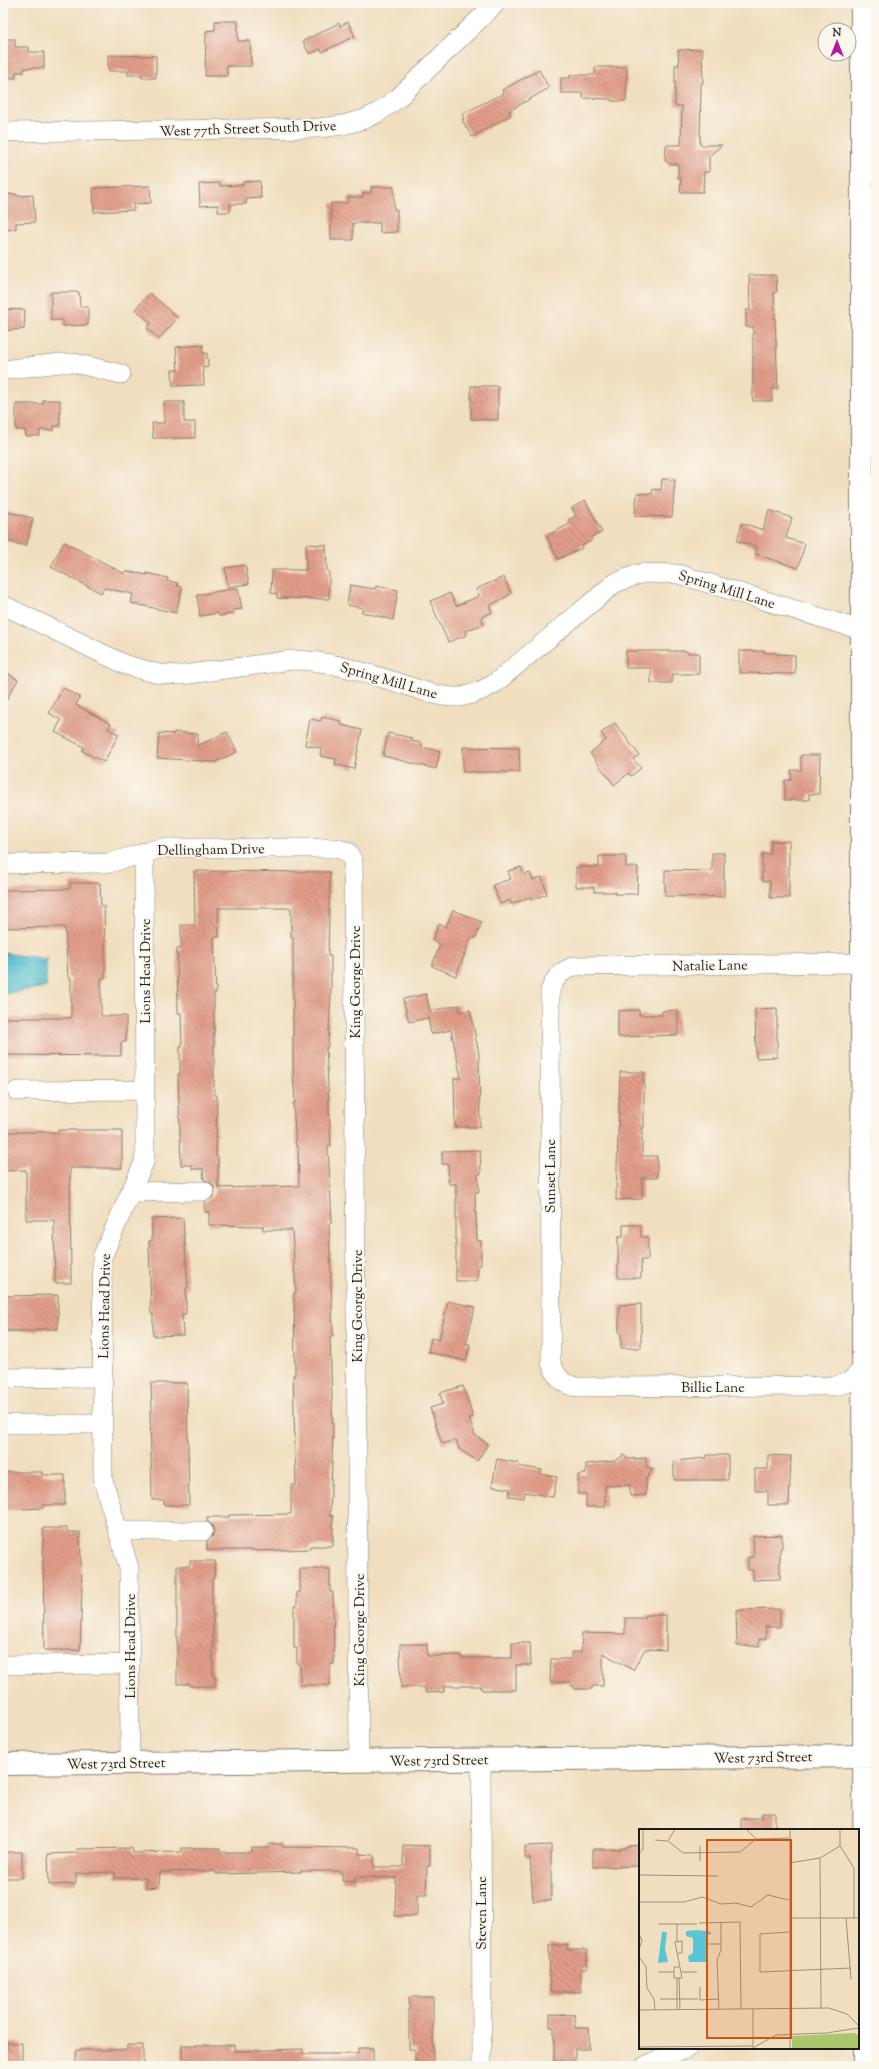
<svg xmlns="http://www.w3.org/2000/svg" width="879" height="2069" font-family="'Sorts Mill Goudy',serif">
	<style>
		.water { fill: url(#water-rules); stroke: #3b7078 }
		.building { fill: url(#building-back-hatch); fill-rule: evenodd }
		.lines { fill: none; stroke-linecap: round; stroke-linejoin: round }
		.street-casing { stroke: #867d6e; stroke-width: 20 }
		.secondary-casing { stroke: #867d6e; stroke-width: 24 }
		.street { stroke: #fff; stroke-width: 19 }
		.secondary { stroke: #fff; stroke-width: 22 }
		.labels { text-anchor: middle; stroke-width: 4; stroke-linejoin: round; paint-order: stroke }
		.street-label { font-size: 14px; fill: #1c1c1c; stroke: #fbf7ec }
		.inset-road { fill: none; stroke: #9b907e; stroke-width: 1 }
		.view { fill: #d4530e; fill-opacity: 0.15; stroke: #d4530e; stroke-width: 2 }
		.inset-edge { fill: none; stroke: #1c1c1c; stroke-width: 2 }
	</style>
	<defs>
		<pattern id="water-rules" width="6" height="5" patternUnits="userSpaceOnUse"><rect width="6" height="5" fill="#5ac5d4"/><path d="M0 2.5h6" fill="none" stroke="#4ea9b5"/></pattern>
		<pattern id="building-back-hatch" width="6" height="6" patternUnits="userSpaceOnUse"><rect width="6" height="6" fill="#e29e89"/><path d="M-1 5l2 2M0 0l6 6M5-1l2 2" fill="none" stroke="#b6806f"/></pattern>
	</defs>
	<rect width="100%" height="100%" fill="#fbf7ec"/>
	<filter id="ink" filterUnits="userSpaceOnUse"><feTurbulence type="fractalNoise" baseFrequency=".025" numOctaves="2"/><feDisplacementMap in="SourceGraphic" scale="8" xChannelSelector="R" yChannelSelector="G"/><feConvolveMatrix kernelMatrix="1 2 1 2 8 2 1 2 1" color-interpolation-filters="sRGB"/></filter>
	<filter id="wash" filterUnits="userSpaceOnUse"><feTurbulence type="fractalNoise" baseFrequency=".012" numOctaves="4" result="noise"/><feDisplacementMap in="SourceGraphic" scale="16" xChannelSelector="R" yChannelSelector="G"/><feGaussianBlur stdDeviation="0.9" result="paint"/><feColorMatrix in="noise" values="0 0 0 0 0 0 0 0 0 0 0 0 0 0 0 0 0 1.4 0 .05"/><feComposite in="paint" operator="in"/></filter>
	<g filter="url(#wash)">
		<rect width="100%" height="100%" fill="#f0debf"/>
		<path class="water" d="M 3,953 L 46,959 L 46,987 L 3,994 Z"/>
		<g id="blocks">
			<path class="building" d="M 215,21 L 238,21 L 238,41 L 250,41 L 251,66 L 227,66 L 227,76 L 205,76 L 206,31 L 215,30 Z
				M 348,22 L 355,36 L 322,52 L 321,49 L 309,54 L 303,41 L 339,23 L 340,26 Z
				M 3,39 L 15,39 L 15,47 L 29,47 L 29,52 L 44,52 L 44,68 L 24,68 L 24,72 L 16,72 L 16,78 L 3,78 Z
				M 702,49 L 703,83 L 701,83 L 700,145 L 722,145 L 709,156 L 709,172 L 704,172 L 703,192 L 680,192 L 681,178 L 678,178 L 678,164 L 669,164 L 665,160 L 666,145 L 681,145 L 682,106 L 675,106 L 675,65 L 679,65 L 678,50 Z
				M 108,55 L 156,56 L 156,78 L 142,78 L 142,75 L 128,75 L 128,71 L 108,71 Z
				M 595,67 L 627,67 L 626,101 L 611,101 L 611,99 L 583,98 L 583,93 L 561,93 L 561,78 L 570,78 L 570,75 L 595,75 Z
				M 539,70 L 549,88 L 509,111 L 511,115 L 472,137 L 462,120 L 464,119 L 462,114 L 504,93 L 502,90 Z
				M 260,181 L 261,198 L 246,199 L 246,204 L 230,204 L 230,212 L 218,212 L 218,205 L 200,206 L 199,184 L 220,183 L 220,186 L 243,185 L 243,182 Z
				M 150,186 L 151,203 L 133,204 L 134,210 L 94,212 L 93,188 Z
				M 371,187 L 394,187 L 394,210 L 397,210 L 397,232 L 380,233 L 380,223 L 353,223 L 353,240 L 331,240 L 331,203 L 348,203 L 348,197 L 363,197 L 363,193 L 371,193 Z
				M 16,194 L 17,196 L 33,195 L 35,222 L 16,223 L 16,229 L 3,230 L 3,195 Z
				M 749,275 L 773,275 L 776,276 L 777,292 L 774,292 L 778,389 L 772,389 L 772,401 L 753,401 L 753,327 L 746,327 L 746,310 L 750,310 Z
				M 51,292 L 79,292 L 80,307 L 88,307 L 88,325 L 63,326 L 63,320 L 51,320 Z
				M 150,293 L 178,318 L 159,339 L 147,328 L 151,323 L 135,309 Z
				M 3,309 L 25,310 L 24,329 L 3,331 Z
				M 203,345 L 203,353 L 207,353 L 208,367 L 203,368 L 204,385 L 173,386 L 172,370 L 178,370 L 176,347 Z
				M 471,386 L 498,386 L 498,420 L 471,419 Z
				M 43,400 L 60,400 L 60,426 L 54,426 L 54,430 L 40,430 L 40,436 L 26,436 L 25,430 L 16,430 L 16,404 L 43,404 Z
				M 164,402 L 184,402 L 184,422 L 195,422 L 195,438 L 153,438 L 152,423 L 164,423 Z
				M 662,479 L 675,480 L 672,517 L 635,516 L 637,493 L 652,494 L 653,489 L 661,490 Z
				M 585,500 L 602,532 L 590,538 L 592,540 L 581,546 L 582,548 L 558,559 L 546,536 L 570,524 L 568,520 L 576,516 L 572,508 Z
				M 769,510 L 792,518 L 786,538 L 805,544 L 798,568 L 755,554 L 757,547 L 737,541 L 742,523 L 763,530 Z
				M 3,511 L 33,518 L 26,546 L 3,540 Z
				M 64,542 L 125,574 L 126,571 L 147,575 L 147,573 L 168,578 L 167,581 L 178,583 L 177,586 L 182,587 L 176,613 L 131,603 L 133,594 L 104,588 L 101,593 L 51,567 Z
				M 306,544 L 326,545 L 327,571 L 329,571 L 329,599 L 277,598 L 277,594 L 271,593 L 272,570 L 306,570 Z
				M 245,565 L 249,584 L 228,587 L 225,568 Z
				M 504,577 L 511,594 L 489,606 L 492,612 L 481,617 L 484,624 L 465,631 L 467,635 L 448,642 L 430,601 L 450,593 L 456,606 L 479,596 L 476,589 Z
				M 350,585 L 375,589 L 376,586 L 398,590 L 393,620 L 362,612 L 363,608 L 347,605 Z
				M 238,588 L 242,609 L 233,610 L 233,614 L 219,616 L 218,613 L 200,616 L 197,595 Z
				M 626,651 L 687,651 L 687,653 L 699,653 L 699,674 L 672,674 L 672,683 L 651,683 L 651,668 L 626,668 Z
				M 739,651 L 765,651 L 765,653 L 776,653 L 776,654 L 795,655 L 795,674 L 739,673 Z
				M 3,670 L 18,680 L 3,705 Z
				M 63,688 L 80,697 L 76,705 L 111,724 L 108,729 L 119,734 L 104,762 L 82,751 L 84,747 L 55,732 L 61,720 L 49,713 Z
				M 322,717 L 341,721 L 341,725 L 362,730 L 354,769 L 335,764 L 336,759 L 320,756 L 321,748 L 305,745 L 310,719 L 321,721 Z
				M 615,723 L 639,755 L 633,759 L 641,768 L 631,776 L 629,773 L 614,785 L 590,753 L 606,740 L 601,733 Z
				M 174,732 L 198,734 L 197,746 L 227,732 L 237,752 L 215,762 L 157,758 L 159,733 L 174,734 Z
				M 388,733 L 412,738 L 411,741 L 422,743 L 422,747 L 440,751 L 436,769 L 383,756 Z
				M 463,747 L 519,748 L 520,772 L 463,772 Z
				M 801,755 L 820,755 L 819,794 L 809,794 L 809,800 L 785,800 L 785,780 L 791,780 L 791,770 L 801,770 Z
				M 771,841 L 789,841 L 789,898 L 770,898 L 770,881 L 762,881 L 762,854 L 771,854 Z
				M 712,853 L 724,853 L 724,897 L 665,896 L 665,870 L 712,871 Z
				M 599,856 L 626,856 L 626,867 L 638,867 L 637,894 L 615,894 L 616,892 L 594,892 L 594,887 L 576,887 L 576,867 L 599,867 Z
				M 521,867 L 524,875 L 530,873 L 533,880 L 542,877 L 547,894 L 531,900 L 530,897 L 511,904 L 510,900 L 500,904 L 493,885 L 511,879 L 508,871 Z
				M 194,871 L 330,872 L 328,956 L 331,956 L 331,994 L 328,1047 L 326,1047 L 331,1146 L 328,1146 L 332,1223 L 329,1223 L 333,1336 L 330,1336 L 333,1433 L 330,1516 L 333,1516 L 333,1546 L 310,1546 L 310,1549 L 256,1551 L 256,1550 L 207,1550 L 207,1541 L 212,1537 L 214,1531 L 212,1525 L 207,1521 L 207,1517 L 229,1517 L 229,1515 L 291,1514 L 291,1485 L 296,1485 L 293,1375 L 295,1375 L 294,1292 L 296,1292 L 292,1230 L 263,1230 L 263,1226 L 209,1225 L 209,1212 L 205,1212 L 204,1202 L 213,1197 L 215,1191 L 214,1186 L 210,1182 L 204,1180 L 203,1169 L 192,1169 L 192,1165 L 181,1165 L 178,1074 L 180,1074 L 180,1047 L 182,1047 L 181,1013 L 178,1013 L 177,949 L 181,949 L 181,925 L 195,925 ZM 218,908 L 291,908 L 291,938 L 293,938 L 293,1072 L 295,1103 L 293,1103 L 296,1146 L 298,1146 L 299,1186 L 218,1188 L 218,1156 L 216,1156 L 217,1095 L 214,1095 L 214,993 L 216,993 L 214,937 L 219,937 Z
				M 70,883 L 100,883 L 101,906 L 104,906 L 105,941 L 105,978 L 101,978 L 101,1016 L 126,1016 L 126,1042 L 121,1042 L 121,1056 L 3,1055 L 3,1018 L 71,1018 L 71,978 L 68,978 L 65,927 L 3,928 L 3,890 L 70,889 Z
				M 453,910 L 482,922 L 475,939 L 471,938 L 456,976 L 432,966 L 440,944 L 432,940 L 439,924 L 446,927 Z
				M 426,994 L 430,1011 L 459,1005 L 460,1012 L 470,1010 L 479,1054 L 480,1127 L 455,1127 L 454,1078 L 461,1078 L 451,1030 L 431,1034 L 428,1018 L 409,1022 L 403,999 Z
				M 777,1008 L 777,1057 L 756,1058 L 755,1009 Z
				M 639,1010 L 639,1015 L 662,1015 L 662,1011 L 678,1010 L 678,1035 L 618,1037 L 618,1011 Z
				M 620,1072 L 644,1072 L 644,1128 L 642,1128 L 642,1156 L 657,1156 L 657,1178 L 642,1178 L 642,1199 L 616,1200 Z
				M 58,1130 L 122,1130 L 122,1168 L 70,1168 L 71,1283 L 55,1283 L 54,1220 L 26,1220 L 26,1170 L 3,1171 L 4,1132 L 58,1132 Z
				M 480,1150 L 481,1174 L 478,1174 L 479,1192 L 475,1192 L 477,1241 L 481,1241 L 481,1265 L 478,1265 L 477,1281 L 456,1281 L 456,1184 L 449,1184 L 448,1164 L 442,1164 L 442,1151 Z
				M 183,1218 L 188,1288 L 186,1288 L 186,1314 L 182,1314 L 183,1335 L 153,1336 L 153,1314 L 151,1314 L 149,1241 L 152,1241 L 152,1219 Z
				M 623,1225 L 640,1225 L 641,1237 L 648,1237 L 648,1260 L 641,1260 L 641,1278 L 618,1278 L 618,1237 L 623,1237 Z
				M 58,1295 L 58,1329 L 37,1329 L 37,1331 L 3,1331 L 3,1296 Z
				M 448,1301 L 475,1307 L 466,1344 L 470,1344 L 466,1361 L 428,1352 L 431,1338 L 439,1340 Z
				M 641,1304 L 641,1348 L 621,1348 L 621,1333 L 619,1333 L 619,1305 Z
				M 151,1383 L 187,1383 L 189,1505 L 164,1505 L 164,1500 L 152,1500 L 150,1410 L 152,1410 Z
				M 463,1386 L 473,1417 L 469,1419 L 475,1435 L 488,1444 L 477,1461 L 459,1449 L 456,1440 L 442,1444 L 430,1408 L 443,1404 L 440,1393 Z
				M 624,1455 L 627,1459 L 646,1458 L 646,1467 L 653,1469 L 646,1479 L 646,1495 L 630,1496 L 630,1485 L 605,1486 L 605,1507 L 586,1507 L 586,1494 L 578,1494 L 578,1475 L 586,1474 L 586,1464 L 615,1461 Z
				M 707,1455 L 728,1455 L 728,1480 L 674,1480 L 674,1461 L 707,1458 Z
				M 768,1455 L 791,1456 L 789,1505 L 768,1505 L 768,1491 L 755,1491 L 755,1469 L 768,1469 Z
				M 497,1459 L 519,1463 L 518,1466 L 542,1470 L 541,1474 L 557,1477 L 553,1497 L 525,1492 L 524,1498 L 508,1496 L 510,1489 L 492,1486 Z
				M 3,1472 L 42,1472 L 42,1475 L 65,1475 L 65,1505 L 43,1505 L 43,1508 L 3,1510 Z
				M 43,1528 L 67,1528 L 67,1532 L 80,1532 L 82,1587 L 80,1650 L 44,1650 Z
				M 782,1535 L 782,1548 L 780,1548 L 780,1579 L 753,1580 L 753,1570 L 748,1570 L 748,1557 L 754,1557 L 753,1536 Z
				M 190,1561 L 215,1561 L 214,1578 L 212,1578 L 212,1613 L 213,1613 L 213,1675 L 215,1675 L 215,1686 L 190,1686 L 190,1684 L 177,1684 L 177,1566 L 190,1566 Z
				M 300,1569 L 330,1569 L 330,1592 L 333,1592 L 334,1664 L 330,1664 L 330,1685 L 300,1685 L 300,1664 L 297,1664 L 297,1648 L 294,1648 L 294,1606 L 297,1606 L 297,1592 L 300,1592 Z
				M 780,1609 L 780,1627 L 765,1627 L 766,1639 L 759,1639 L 759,1646 L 737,1646 L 736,1610 Z
				M 645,1615 L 666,1615 L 666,1650 L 645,1649 L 633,1670 L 603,1653 L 603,1686 L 592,1686 L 592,1689 L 574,1689 L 574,1686 L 571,1686 L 571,1682 L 550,1682 L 551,1659 L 571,1659 L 571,1652 L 581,1652 L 582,1633 L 625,1634 L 625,1618 L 645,1618 Z
				M 512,1643 L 530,1643 L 531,1665 L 516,1665 L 516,1690 L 482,1690 L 481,1686 L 444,1686 L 444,1692 L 426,1693 L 425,1687 L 401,1687 L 400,1644 L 427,1644 L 427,1656 L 461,1655 L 461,1658 L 512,1658 Z
				M 762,1813 L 775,1813 L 775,1830 L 741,1830 L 741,1818 L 762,1818 Z
				M 269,1844 L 282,1844 L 282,1847 L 359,1848 L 359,1854 L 374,1855 L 374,1867 L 403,1867 L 403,1845 L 430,1846 L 430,1866 L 427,1866 L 426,1895 L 417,1895 L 417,1916 L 395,1916 L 396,1878 L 355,1877 L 355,1882 L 342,1881 L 342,1871 L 301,1871 L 301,1872 L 216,1874 L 215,1871 L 160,1872 L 159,1887 L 146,1888 L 146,1878 L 115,1878 L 115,1872 L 76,1873 L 76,1884 L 49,1885 L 48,1854 L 78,1853 L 77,1849 L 132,1848 L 133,1853 L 182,1852 L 182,1848 L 220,1848 L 220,1852 L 252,1852 L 252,1847 L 269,1847 Z
				M 551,1845 L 551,1901 L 533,1901 L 530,1858 L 525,1858 L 525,1846 Z
				M 640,1845 L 640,1866 L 593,1867 L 593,1849 L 618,1849 L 626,1848 L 626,1846 Z
				M 4,1852 L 22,1852 L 22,1878 L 3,1878 Z
				M 549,1945 L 567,1945 L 567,1950 L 587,1950 L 587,1969 L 581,1969 L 581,1992 L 550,1992 Z
				M 409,1997 L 433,1997 L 433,2066 L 415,2066 L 415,2049 L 409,2049 Z
				M 550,2014 L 575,2015 L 575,2028 L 589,2028 L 589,2049 L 575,2049 L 575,2061 L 554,2061 L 554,2027 L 550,2027 Z
				M 6,2043 L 22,2043 L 22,2066 L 7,2066 Z
				M 127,2045 L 143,2045 L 143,2066 L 76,2066 L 76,2050 L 127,2050 Z
				M 182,2045 L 234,2045 L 234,2051 L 303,2049 L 303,2054 L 358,2054 L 358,2048 L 373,2048 L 373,2066 L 182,2066 Z"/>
		</g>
	</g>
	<g filter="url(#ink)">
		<use href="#blocks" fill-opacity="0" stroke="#867d6e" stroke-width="1"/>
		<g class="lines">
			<defs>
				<path id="street" d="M 3,132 L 319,128 L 343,125 L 365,119 L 379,112 L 398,98 L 496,3
					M 3,370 L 60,363 L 74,363 L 121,374
					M 3,605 L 126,665 L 159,674 L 182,675 L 292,660 C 330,660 366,673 402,684 C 421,690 440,698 459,697 C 471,696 483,690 494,684 L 615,583 L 642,573 L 678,574 L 861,630
					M 3,864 L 109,863 L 161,848 L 336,848 L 348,852 L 353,861 L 359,1761
					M 862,963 L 575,966 C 561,971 555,977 550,991 L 551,1363 C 557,1377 561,1384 577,1387 L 835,1386 L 849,1382 L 876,1356
					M 17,1091 L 145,1090
					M 130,1192 L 204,1191
					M 3,1378 L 103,1377
					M 3,1424 L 103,1424
					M 118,1531 L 203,1531
					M 3,1665 L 130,1664
					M 481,1759 L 482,2066
					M 130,1763 L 129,1568 L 103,1480 L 102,1257 L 144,1162 L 145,1153 L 144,852
					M 645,2066 L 688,2048"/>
				<path id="secondary" d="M 862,3 L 862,963 L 865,2066
					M 3,1764 L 876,1756"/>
			</defs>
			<use href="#street" class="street-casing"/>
			<use href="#secondary" class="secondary-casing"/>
			<use href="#street" class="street"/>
			<use href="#secondary" class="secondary"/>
		</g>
	</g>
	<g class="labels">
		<g class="street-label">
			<text transform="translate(248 128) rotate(-2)" y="5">West 77th Street South Drive</text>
			<text transform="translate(727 589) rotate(17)" y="5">Spring Mill Lane</text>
			<text transform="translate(389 680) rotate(16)" y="5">Spring Mill Lane</text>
			<text transform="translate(211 849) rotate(-1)" y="5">Dellingham Drive</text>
			<text transform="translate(710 965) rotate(-1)" y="5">Natalie Lane</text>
			<text transform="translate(145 971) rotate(-90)" y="5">Lions Head Drive</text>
			<text transform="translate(355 982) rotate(-90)" y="5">King George Drive</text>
			<text transform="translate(550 1176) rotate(-90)" y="5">Sunset Lane</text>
			<text transform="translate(104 1306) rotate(-89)" y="5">Lions Head Drive</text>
			<text transform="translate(357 1306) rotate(-90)" y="5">King George Drive</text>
			<text x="713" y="1392">Billie Lane</text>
			<text transform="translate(359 1630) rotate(-90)" y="5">King George Drive</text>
			<text transform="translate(130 1646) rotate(-90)" y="5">Lions Head Drive</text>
			<text transform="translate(763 1757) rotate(-1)" y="5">West 73rd Street</text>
			<text transform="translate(439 1760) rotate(-1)" y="5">West 73rd Street</text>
			<text transform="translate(116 1763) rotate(-1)" y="5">West 73rd Street</text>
			<text transform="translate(481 1913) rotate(-90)" y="5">Steven Lane</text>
		</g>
	</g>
	<g transform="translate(639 1829)">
		<rect width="220" height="220" fill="#f0debf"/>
		<path d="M 216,204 L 220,207 L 220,220 L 153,220 L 153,207 Z" fill="#abc76d"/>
		<path d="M 59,101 L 72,103 L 72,105 L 67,106 L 67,133 L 50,133 L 49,127 L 54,124 L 54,109 L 47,107 L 47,102 ZM 23,103 L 28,103 L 26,120 L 29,133 L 19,134 Z" fill="#5ac5d4"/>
		<path class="inset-road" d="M 36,0 L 29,12 L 44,24 L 101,23 L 117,10M 107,0 L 117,10 L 150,9M 151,0 L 151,220M 201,0 L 201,17 L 215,39 L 215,89M 16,11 L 28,12M 61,17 L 61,32M 0,25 L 4,20 L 4,0M 181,29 L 182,179M 150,34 L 181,29 L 201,17M 0,46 L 79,47M 0,73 L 45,73 L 63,68 L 82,75 L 97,74 L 112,78 L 129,66 L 150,71M 150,89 L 220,89M 207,89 L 212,150M 60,94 L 101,93 L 102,180M 19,95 L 58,95M 38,95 L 38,113M 150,103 L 121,105 L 121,143 L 212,139M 0,105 L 3,112 L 0,120M 69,115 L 82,115M 39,124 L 43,124 L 43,112 L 36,113 L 43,149 L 35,149 L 35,138 L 40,138M 0,128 L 7,137 L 8,159 L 15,170 L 16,180M 19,143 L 35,143M 43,143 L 58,143M 38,149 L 38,180M 40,149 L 41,180M 61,158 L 61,171 L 80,170M 21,170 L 59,170M 80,180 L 78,131 L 82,121 L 82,93M 114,180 L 114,218M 0,181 L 190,179 L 208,185 L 220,197M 0,218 L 114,217M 112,220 L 137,206 L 187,204 L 220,199"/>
		<path class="view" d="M 68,11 L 152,11 L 152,209 L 68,209 Z"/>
		<rect width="220" height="220" class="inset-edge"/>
	</g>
	<rect width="879" height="2069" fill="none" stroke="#fbf7ec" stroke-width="16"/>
	<g transform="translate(837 42)"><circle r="19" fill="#fbf7ec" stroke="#a29f99"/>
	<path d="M0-3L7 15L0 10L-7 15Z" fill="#b5179e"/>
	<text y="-6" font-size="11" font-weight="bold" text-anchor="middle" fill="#1c1c1c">N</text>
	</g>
</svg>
